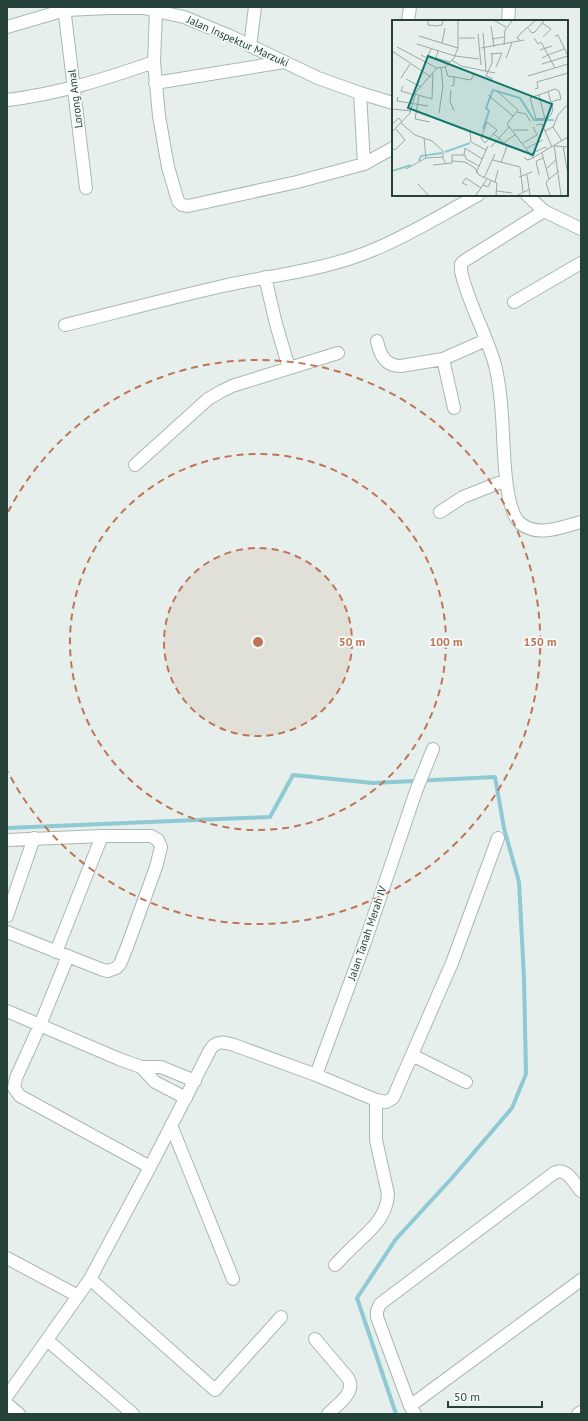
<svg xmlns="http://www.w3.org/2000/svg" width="588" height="1421" font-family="'PT Sans',sans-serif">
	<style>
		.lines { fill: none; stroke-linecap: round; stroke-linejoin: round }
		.stream { stroke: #8ec9d4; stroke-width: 4 }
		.street-casing { stroke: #a8b8b2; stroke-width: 14 }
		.secondary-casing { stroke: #a4bbb3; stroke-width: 14 }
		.street { stroke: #fff; stroke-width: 12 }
		.secondary { stroke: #fff; stroke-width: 12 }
		.ring { fill: none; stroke: #c07456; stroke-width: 2; stroke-dasharray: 7 5 }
		.labels { text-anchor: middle; stroke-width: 3.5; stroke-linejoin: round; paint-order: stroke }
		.street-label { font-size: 11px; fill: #24423a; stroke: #f7fbf9 }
		.inset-river { fill: none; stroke: #8ec9d4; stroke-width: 2 }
		.inset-road { fill: none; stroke: #98aaa4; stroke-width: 1 }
		.view { fill: #0f766e; fill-opacity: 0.15; stroke: #0f766e; stroke-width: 2 }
		.inset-edge { fill: none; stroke: #24423a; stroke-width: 2 }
		.centre { fill: #c07456; stroke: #f7fbf9; stroke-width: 2 }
		.ring-label { font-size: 12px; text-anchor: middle; font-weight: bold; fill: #c07456; stroke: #f7fbf9; stroke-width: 3.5; stroke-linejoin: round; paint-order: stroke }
	</style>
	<rect width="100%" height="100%" fill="#e6efeb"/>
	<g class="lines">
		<path class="stream" d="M 7,828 L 270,817 L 293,775 L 373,783 L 495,777 L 504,828 L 519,882 L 524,978 L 526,1074 L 512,1108 L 452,1178 L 396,1239 L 357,1298 L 396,1414"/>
		<defs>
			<path id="street" d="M 64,7 L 86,188
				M 156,11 L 154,62 L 159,116 L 168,167 L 178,201 L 182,205 L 188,206 L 297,182 L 364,164 L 393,148
				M 408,21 L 410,7
				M 508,21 L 509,7
				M 250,46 L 255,7
				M 155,83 L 284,62
				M 360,93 L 364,164
				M 7,100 C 58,94 105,79 154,62
				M 544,211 L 464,261 L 461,264 L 461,271 C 468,303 486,333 495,365 C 499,381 501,400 502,416 C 504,440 503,508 520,523 C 538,538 561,527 581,522
				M 265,277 L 276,324 L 289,368
				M 514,302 L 581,263
				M 65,325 C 118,312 170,298 223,286 C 273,275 326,270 373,250 C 410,235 443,214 478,195
				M 377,341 C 380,355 385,366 401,366 L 443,359 L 486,340
				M 443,359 L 454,408
				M 135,465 L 208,399 L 222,391 L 232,386 L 338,353
				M 440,512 L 463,497 L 506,480
				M 7,840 L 102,836 L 151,836 L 158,840 L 161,847 L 156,867 L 127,947 L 120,964 L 116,968 L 108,971 L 103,970 L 7,932
				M 7,916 L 34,838
				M 56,952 L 102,836
				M 68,956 L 40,1025 L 16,1078 L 14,1088 L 20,1096 L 150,1167
				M 7,1011 L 119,1059 L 141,1067 L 161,1067 L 195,1081
				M 412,1055 L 466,1082
				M 141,1067 L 155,1082 L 186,1098
				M 316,1075 L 365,942 L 416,791 L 433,749
				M 171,1125 L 233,1279
				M 7,1258 L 78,1296
				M 335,1265 C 342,1258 349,1250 357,1243 C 372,1229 387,1216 388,1194 L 376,1140 L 376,1100
				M 90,1279 L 215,1390 L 281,1317
				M 315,1339 L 348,1378 C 357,1392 337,1405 328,1414
				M 47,1340 L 133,1414
				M 7,1396 L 90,1279 L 150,1167 L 210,1050 C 216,1040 224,1042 234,1045 L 316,1075 L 376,1100 L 386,1102 L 393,1098 L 452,963 L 498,838
				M 7,1404 L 19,1414
				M 410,1406 L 581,1280
				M 415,1414 L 410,1406 L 377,1317 L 377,1311 L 380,1304 L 554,1173 C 566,1166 574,1183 581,1191
				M 578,1414 L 581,1412"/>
			<path id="secondary" d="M 7,27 L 65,10 L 110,8 L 144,8 L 156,11 L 184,17 L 230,36 L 318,78 L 360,93 L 393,103
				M 527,195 L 544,211 L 581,229"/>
		</defs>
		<use href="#street" class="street-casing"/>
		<use href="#secondary" class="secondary-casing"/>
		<use href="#street" class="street"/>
		<use href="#secondary" class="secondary"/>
	</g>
	<circle cx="258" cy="642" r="94" fill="#c07456" fill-opacity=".12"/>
	<g class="ring">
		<circle cx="258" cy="642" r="94"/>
		<circle cx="258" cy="642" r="188"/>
		<path d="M8 512A282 282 0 1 1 8 772"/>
	</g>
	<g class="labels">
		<g class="street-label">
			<text transform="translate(238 41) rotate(24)" y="4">Jalan Inspektur Marzuki</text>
			<text transform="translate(75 99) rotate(-97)" y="4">Lorong Amal</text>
			<text transform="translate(367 933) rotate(-71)" y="4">Jalan Tanah Merah IV</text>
		</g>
	</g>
	<g transform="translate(392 20)">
		<rect width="176" height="176" fill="#e6efeb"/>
		<path class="inset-river" d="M 91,109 L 97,91 L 94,88 L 101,70 L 128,78 L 142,100 L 162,100M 53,132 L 78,123M 27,141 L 29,136 L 50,133M 0,151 L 19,145"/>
		<path class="inset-road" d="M 36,1 L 36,5 L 45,6 L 50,5 L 51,1M 103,1 L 114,7M 150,3 L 159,9 L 151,17M 99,6 L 102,27M 135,7 L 140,13 L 143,12 L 152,1M 91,13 L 94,51M 86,14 L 89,45M 27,16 L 66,28M 163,16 L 166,15 L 176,36M 67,18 L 83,18M 142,18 L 146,24 L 149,22 L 156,35 L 150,38M 100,19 L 112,17M 128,20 L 125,18 L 129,13 L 143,1M 50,23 L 53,8M 25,24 L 63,36M 112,25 L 113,10 L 120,1M 5,27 L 45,48M 89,28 L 132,20M 148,30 L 160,26M 0,31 L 39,57M 46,31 L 44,38 L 58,42M 100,33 L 100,43 L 94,56 L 101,59M 98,34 L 110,33 L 104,47M 29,35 L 35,38 L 39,29M 63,36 L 87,39M 114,38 L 120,23M 60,40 L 69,46 L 103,53M 150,44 L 176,36M 53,47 L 56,56 L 79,60 L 82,54M 163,48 L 156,35 L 172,29M 136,56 L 176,44M 9,58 L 18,44M 14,59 L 29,67M 11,66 L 9,71 L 22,75M 59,66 L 62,65 L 62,56M 143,69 L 146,68 L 145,62 L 176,53M 59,70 L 58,81 L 62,91M 106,72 L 126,90 L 115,104 L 141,138M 156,72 L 161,89 L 159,95 L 156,98 L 144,99 L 138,78 L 163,69 L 167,71 L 169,79 L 159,82M 23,74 L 40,79 L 41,53M 96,75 L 121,96M 147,75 L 153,99M 27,76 L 23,99 L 38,102M 6,77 L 5,81 L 36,86M 0,89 L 19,91M 25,92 L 37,95M 125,92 L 134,94 L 138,101M 47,93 L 51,66 L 49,48M 95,102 L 105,110 L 93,123 L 89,118 ZM 9,103 L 23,115 L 40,121 L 51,131 L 51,138M 0,104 L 7,98 L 10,102M 144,105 L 150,104 L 160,127M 161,107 L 170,121M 121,110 L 136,110M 153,111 L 161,107 L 166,95 L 176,84M 0,112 L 18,93 L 24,72 L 45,48 L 53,47 L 62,38 L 66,28 L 66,1M 78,112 L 79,122 L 94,130M 102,114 L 111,122M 32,118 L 34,138M 105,121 L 110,124 L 124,114M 131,123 L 145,115 L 141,107M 162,125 L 169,175M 163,126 L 176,127M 171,126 L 176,155M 99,127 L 117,107M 0,128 L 3,130 L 13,120 L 4,109M 135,128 L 151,120M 150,133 L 157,159 L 154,163 L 158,175M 139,134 L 153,127 L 155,129M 72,135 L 73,128 L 90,139M 132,137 L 135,140 L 139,139 L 176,117M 101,140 L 128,147 L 131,172M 60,141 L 73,142 L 83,148 L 87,155 L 105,163 L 104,175M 109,143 L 115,126M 41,145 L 60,143 L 60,135 L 73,135 L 74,139 L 87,146M 14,149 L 34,138 L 50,137 L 54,144M 154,149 L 165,139M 84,153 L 96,126M 135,155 L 138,175M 147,155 L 144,141 L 151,138M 127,157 L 140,152M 92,158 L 103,134M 157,159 L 167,151M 103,162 L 106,150M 26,164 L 36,175M 75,165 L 70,163 L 74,158 L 89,168M 91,165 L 96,167 L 99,161M 105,171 L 120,173M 84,175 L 95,159M 126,175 L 138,169"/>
		<path class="view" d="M 36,36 L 160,84 L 141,135 L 16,88 Z"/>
		<rect width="176" height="176" class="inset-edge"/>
	</g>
	<circle cx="258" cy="642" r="6" class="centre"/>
	<g class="ring-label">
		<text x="352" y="646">50 m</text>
		<text x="446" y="646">100 m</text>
		<text x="540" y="646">150 m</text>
	</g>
	<rect width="588" height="1421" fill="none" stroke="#24423a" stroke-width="16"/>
	<path d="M448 1401v6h94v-6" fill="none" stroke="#24423a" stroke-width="2"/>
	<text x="454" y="1401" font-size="12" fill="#24423a" stroke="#f7fbf9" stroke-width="3" paint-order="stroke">50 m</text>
</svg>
